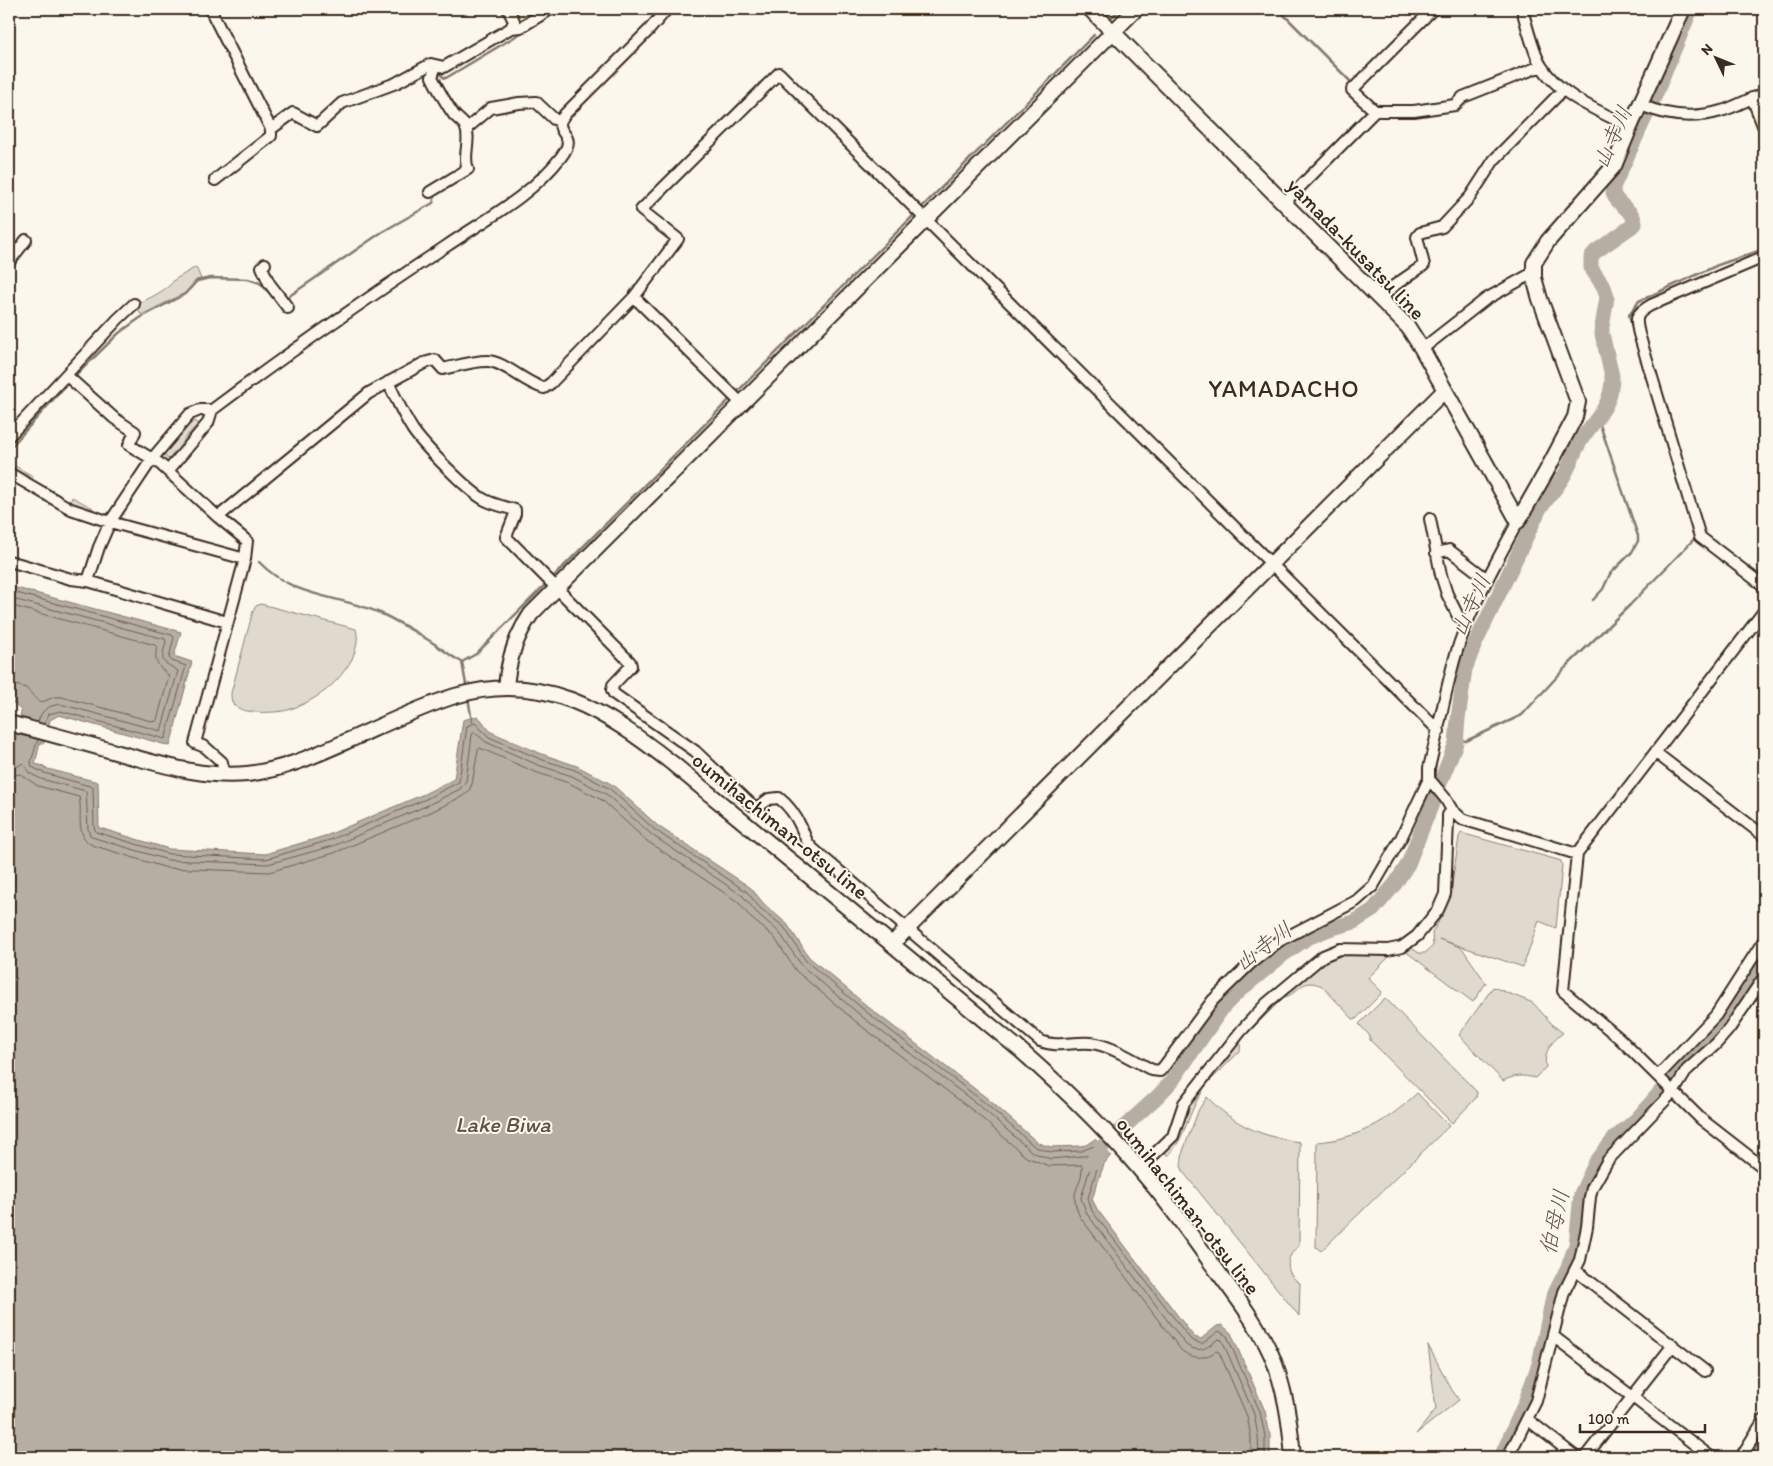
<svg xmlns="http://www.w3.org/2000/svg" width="1773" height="1466" font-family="Itim,'Klee One',sans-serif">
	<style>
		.green { fill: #dfd9ce; stroke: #8d8276 }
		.water { fill: #b6aea2; stroke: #85796d }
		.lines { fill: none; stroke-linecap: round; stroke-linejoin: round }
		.shore { stroke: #6c5f53; stroke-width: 1 }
		.stream { stroke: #85796d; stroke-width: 2.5 }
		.river { stroke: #b6aea2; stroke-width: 15 }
		.street-casing { stroke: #3b2a1e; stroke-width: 14 }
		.secondary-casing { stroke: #3b2a1e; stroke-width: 18 }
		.street { stroke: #fbf7ec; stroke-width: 10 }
		.secondary { stroke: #fbf7ec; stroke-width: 14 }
		.labels { text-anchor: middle; stroke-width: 4; stroke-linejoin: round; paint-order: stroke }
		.street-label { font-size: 21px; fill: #3b2a1e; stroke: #fbf7ec }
		.water-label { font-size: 22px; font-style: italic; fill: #605246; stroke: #fbf7ec }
		.quarter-label { font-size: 24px; letter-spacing: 1px; fill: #3b2a1e; stroke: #fbf7ec }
	</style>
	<rect width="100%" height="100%" fill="#fbf7ec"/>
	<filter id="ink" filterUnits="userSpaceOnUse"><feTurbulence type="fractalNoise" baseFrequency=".02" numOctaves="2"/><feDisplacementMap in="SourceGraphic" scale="10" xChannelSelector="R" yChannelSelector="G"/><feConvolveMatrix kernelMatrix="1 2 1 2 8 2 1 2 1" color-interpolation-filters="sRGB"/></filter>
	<g filter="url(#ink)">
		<path class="green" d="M 196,267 L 201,279 L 196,280 L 185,293 L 141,315 L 136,305 C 145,300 170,289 174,280 Z
			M 195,421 L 198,423 L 197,425 L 184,439 L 184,447 L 172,460 L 166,458 L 164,453 L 166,450 L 186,426 Z
			M 13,465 L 33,476 L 31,481 L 14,470 Z
			M 72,497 L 93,508 L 91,511 L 71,504 Z
			M 261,604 L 356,629 C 359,640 356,649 352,659 C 343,675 331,688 316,697 C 307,703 297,707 288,710 C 276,713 240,715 233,704 C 231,700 231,697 231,693 L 253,611 L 256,606 Z
			M 1461,833 L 1558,860 L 1561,861 L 1562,865 L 1556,928 L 1539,921 L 1523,967 L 1439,939 L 1462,948 L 1486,983 L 1473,1002 L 1405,951 L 1410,947 L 1419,953 L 1425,953 L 1433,946 L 1432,933 L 1445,910 L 1450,897 L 1459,837 Z
			M 1347,952 L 1390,956 L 1368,978 L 1382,992 L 1381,994 L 1356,1019 L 1353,1019 L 1322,986 C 1300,976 1299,995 1284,997 L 1241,1040 L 1240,1051 L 1202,1089 L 1203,1091 C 1188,1111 1186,1138 1168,1156 L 1165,1152 L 1178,1139 L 1182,1129 L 1189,1105 L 1236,1043 L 1262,1015 L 1319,965 L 1327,958 Z
			M 1493,987 L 1533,1003 L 1553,1025 L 1563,1033 C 1552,1041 1543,1052 1546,1067 L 1535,1078 C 1523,1075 1514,1075 1503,1081 L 1459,1035 Z
			M 1385,998 L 1477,1092 L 1476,1098 L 1452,1123 L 1370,1040 L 1370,1036 L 1359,1024 Z
			M 1417,1093 L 1449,1126 L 1321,1251 L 1316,1247 L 1317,1142 C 1358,1139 1388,1121 1417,1093 Z
			M 1207,1097 C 1234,1125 1262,1137 1300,1142 L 1299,1246 C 1285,1256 1284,1274 1300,1283 L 1299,1316 L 1184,1173 L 1181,1166 L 1183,1151 L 1199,1109 Z
			M 1428,1345 L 1452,1390 L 1459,1400 L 1416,1434 L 1436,1409 Z"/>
		<path class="water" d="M 9,586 L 181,632 L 174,656 L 192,662 L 170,746 L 59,715 L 50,720 L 44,743 L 40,743 L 35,764 L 44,766 L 44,768 L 98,782 L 99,828 L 103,829 L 169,849 L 265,854 L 328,835 L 424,794 L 454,779 L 463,720 L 478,716 L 491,732 L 542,754 L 577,766 L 613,785 L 658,826 L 751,888 L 764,904 L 787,924 L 809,957 L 872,1010 L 988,1099 L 1038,1143 L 1051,1147 L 1080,1146 L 1086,1145 L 1095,1139 L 1111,1155 L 1104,1164 L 1092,1199 L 1097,1209 L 1194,1337 L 1201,1339 L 1217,1326 L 1222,1325 L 1231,1333 L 1265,1411 L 1270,1435 L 1270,1457 L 9,1457 L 9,757 L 12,757 L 21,713 L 21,710 L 16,706 L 16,704 L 9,702 Z"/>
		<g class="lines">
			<path class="shore" d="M 9,591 L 172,635 L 174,637 L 169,658 L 172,661 L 186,666 L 165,739 L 60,711 L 49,714 L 44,724
				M 9,598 L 165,639 L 166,642 C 160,665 162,660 178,671 L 161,731 L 60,704 C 48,706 41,710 38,722
				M 9,605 L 155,645 L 157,647 C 153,662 159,667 169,676 L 157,720 L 155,722 L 62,697 L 54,697 L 40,703 L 26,688 L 9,683
				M 38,739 L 31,762 L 32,767 L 44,773 L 93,787 L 94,827 L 96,832 L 169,854 L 266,859 L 330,840 L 426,799 L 459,782 L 467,726 L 475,723 L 489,737 L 540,759 L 575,770 L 610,789 L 655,830 L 747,892 L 760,908 L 784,927 L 806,961 L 869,1014 L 985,1103 L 1035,1147 L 1051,1152 L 1081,1151 L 1094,1146 L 1103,1156 L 1099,1162 L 1088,1198 L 1092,1211 L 1191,1340 L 1202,1344 L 1219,1331 L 1227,1336 L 1260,1412 L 1265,1436 L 1265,1457
				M 9,768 L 15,768 L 23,763 L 29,773 L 41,779 L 86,791 L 88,829 L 90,835 L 95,838 L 168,860 L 268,864 L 333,846 L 428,805 L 460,789 L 466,781 L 472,735 L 474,732 L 486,742 L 538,765 L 572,776 L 606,794 L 652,835 L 743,896 L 756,912 L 779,932 L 802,966 L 865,1019 L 981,1107 L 1032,1152 L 1050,1159 L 1094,1155 L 1081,1198 L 1087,1214 L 1186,1345 C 1200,1354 1207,1348 1218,1339 L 1222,1340 L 1254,1414 L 1258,1436 L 1259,1457
				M 9,776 L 20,774 L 38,786 L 79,797 C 83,813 74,835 92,845 L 167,868 L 269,872 L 334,853 L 431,812 L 463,796 L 469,791 L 472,784 L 478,750 L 480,748 L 535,772 L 569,783 L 602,800 L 647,841 L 738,902 L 751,918 L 774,937 L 796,971 L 860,1025 L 976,1113 L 1026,1157 L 1049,1166 L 1082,1165 C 1083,1189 1067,1188 1080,1217 L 1181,1350 C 1192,1359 1204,1360 1216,1351 L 1219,1352 L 1247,1416 L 1251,1437 L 1251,1457"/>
			<path class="stream" d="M 1278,9 L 1353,84
				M 1111,18 L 1120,9
				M 437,76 L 440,72 L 443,77 L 446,78 L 526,30
				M 445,91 L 463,117
				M 920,209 L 1094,35
				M 285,299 L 382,232 L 433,203 L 436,192
				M 1632,327 L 1629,315 L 1639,301 L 1718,265 L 1764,249
				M 1646,373 L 1671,456
				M 74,377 L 119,333 L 140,318 L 185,294 L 197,281 L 210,278 L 248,279 L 260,283 L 279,303
				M 736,393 L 916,213
				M 9,449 L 70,381
				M 259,562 C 295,599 335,594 380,613 C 397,621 414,631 430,641 C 441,648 450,656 462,662
				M 551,579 L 732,397
				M 1593,600 L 1603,589 L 1610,574 L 1632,552 L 1638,541 L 1638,536 L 1598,419
				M 462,662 L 476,654 L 547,583
				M 462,662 L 467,690
				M 468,697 L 472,722
				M 1456,740 L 1466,741 L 1522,715 L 1566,667 L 1630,605 L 1695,538 L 1694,533
				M 1750,1457 L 1764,1434"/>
			<path class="river" d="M 1092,1163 L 1102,1147 L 1158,1096 L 1172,1081 L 1223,1007 L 1239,991 L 1284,954 L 1307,938 L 1329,929 L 1354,922 L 1373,910 L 1395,884 L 1408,864 L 1456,743 L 1458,719 L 1465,669 L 1474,646 L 1540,508 C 1549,497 1558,486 1565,474 C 1571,463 1574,452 1580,442 C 1595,417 1612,409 1612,376 L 1602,334 L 1602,327 L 1607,297 L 1604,287 L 1591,268 L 1591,257 L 1595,252 L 1635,224 C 1634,207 1611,205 1613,187 L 1653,100 L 1691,9
				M 1501,1457 L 1525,1403 L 1539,1364 L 1553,1297 L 1568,1267 L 1576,1245 L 1581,1194 L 1596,1162 L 1614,1139 L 1637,1119 L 1662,1090 L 1680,1065 L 1723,1022 L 1764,960"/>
			<defs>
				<path id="street" d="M 210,9 L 271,129 L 271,136 L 215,180
					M 1433,9 L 1352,90 L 1375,111 L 1414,111 L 1455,105 L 1463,97 L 1541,66
					M 1522,9 C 1526,23 1534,56 1542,67 C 1561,97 1600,111 1630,127
					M 511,28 L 521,27 L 551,9
					M 1752,98 L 1764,128
					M 1641,105 C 1666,116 1694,119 1721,111 C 1736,107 1749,98 1764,94
					M 271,129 L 293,113 L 317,126 L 342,103 L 396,83 L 431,64 L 444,67 L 511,28 L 514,21 L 508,9
					M 466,129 L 491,108 L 519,103 L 536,102 L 554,119 L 560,121
					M 430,192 L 468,169 C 462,156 472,139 465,126 C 463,122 458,119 454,115 C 447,105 437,87 432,77 L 436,66
					M 1284,203 L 1375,111
					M 1764,257 L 1651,305 C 1635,314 1635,318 1639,334 L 1700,537 L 1764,586
					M 9,262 L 26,240
					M 265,264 L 262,267 L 269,283 L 288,308
					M 634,297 L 741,403
					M 1380,299 L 1395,285 L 1424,265 L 1417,237 L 1420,233 L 1442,227 L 1470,197 L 1494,160 L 1563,90
					M 1422,349 L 1486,299 L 1533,273
					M 66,375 L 114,418 L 135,432 L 129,445 L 159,463 L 218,517 L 247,541 L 245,559 L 195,743 L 205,747 L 222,762 L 224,775
					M 388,382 C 396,398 403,415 413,430 C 424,446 469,492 485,500 C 495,505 505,507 515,510 L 515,514 L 506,537 L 630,662 L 631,666 L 613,685 L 612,690 L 614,694 L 695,751 L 752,805 L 758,807 L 769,799 L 779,798 C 788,805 796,816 801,827 C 805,835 805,841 812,848 L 1040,1041 C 1057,1048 1074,1041 1091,1043 C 1110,1045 1135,1061 1152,1070 L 1160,1071 L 1165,1065 L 1213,1000 L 1251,963 L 1279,941 L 1356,901 L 1373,886 L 1401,838 L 1429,779 L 1429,768 C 1438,731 1445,693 1455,657 C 1469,609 1495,565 1518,521
					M 9,436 L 118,319 L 134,304
					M 168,471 L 208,423 L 212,410
					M 9,473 L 71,509 L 110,522 L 245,559
					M 218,517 L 369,393 L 424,363 L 435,360 L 443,369 C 457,366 473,361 487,361 C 504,361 526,384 544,388 L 551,383 L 634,297 L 678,239 L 641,210 L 779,73 L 1439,731
					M 1430,519 L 1441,575 L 1447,594 L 1458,616 L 1468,621
					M 1436,553 L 1449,550 L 1487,579
					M 9,561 L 71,579 L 88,581 L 227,622
					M 88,581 L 99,547 L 110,522 L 152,459 L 190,414 L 200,410 L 212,410 C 288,353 366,299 445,247 C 486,219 530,197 561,157 C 577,136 560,136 560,124 C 560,120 563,117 565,114 L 649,30 L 667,9
					M 1764,611 L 1577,854 L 1563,991 L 1618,1037 L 1701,1119 L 1764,1168
					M 1656,753 L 1764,836
					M 1429,779 L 1445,798 L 1452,810 L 1462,819 L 1577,854
					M 1658,1076 L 1716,1015 L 1764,940
					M 1139,1169 L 1173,1136 L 1184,1103 L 1241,1031 L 1267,1003 L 1323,956 L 1340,949 L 1388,950 L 1402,947 L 1417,936 L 1438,910 L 1445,894 L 1448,821 L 1448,815 L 1452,810
					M 1575,1270 L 1705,1371
					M 1553,1336 L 1711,1457
					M 1527,1419 L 1576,1457
					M 1508,1457 L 1536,1401 L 1564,1292 L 1580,1260 L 1587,1227 L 1590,1197 L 1592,1188 L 1608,1160 L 1674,1091 L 1687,1070 L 1716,1044 L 1729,1029 L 1764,977
					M 1585,1457 L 1673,1345
					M 1741,1457 L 1764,1420"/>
				<path id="secondary" d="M 1090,9 L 1408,327 L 1422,349 L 1518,521
					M 1518,521 L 1546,472 L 1575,417 L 1578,402 L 1540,299 L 1534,278 L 1534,263 L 1548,241 L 1614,166 L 1630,127 L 1683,9
					M 506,688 C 508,660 515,637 531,614 L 1136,9
					M 9,723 C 46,733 84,743 122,754 C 163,765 204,778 247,774 C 285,770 320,753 354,738 C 387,723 420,707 455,696 C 544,670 605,711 672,763 L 1019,1049 C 1067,1091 1112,1135 1152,1184 C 1172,1208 1190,1234 1209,1260 C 1231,1290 1255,1319 1271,1354 C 1285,1387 1290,1422 1293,1457
					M 892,944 L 1444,391"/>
			</defs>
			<use href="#street" class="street-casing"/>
			<use href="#secondary" class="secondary-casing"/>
			<use href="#street" class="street"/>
			<use href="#secondary" class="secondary"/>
		</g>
	</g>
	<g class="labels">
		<g class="street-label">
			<text transform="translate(1356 249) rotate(46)" y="7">yamada-kusatsu line</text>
			<text transform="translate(780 826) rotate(39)" y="7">oumihachiman-otsu line</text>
			<text transform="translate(1188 1206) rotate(52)" y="7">oumihachiman-otsu line</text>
		</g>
		<g class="water-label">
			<text transform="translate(1612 137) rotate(-66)" y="8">山寺川</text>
			<text transform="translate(1470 605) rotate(-65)" y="8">山寺川</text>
			<text transform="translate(1263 946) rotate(-37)" y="8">山寺川</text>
			<text x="503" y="1132">Lake Biwa</text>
			<text transform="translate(1554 1222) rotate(-77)" y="8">伯母川</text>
		</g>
		<g class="quarter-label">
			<text x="1284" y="397">YAMADACHO</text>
		</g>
	</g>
	<rect width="1773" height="1466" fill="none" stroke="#fbf7ec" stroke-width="30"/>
	<rect x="15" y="15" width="1743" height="1436" fill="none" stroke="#3b2a1e" stroke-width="2" filter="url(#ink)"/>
	<g transform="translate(1716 58) rotate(313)" stroke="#fbf7ec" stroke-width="4" paint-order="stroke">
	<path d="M0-4L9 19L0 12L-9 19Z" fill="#3b2a1e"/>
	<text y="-8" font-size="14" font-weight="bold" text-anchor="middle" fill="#3b2a1e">N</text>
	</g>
	<path d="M1580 1424v8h125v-8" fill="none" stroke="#3b2a1e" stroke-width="2.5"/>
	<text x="1588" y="1424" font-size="15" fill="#3b2a1e" stroke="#fbf7ec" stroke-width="4" paint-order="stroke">100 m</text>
</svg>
